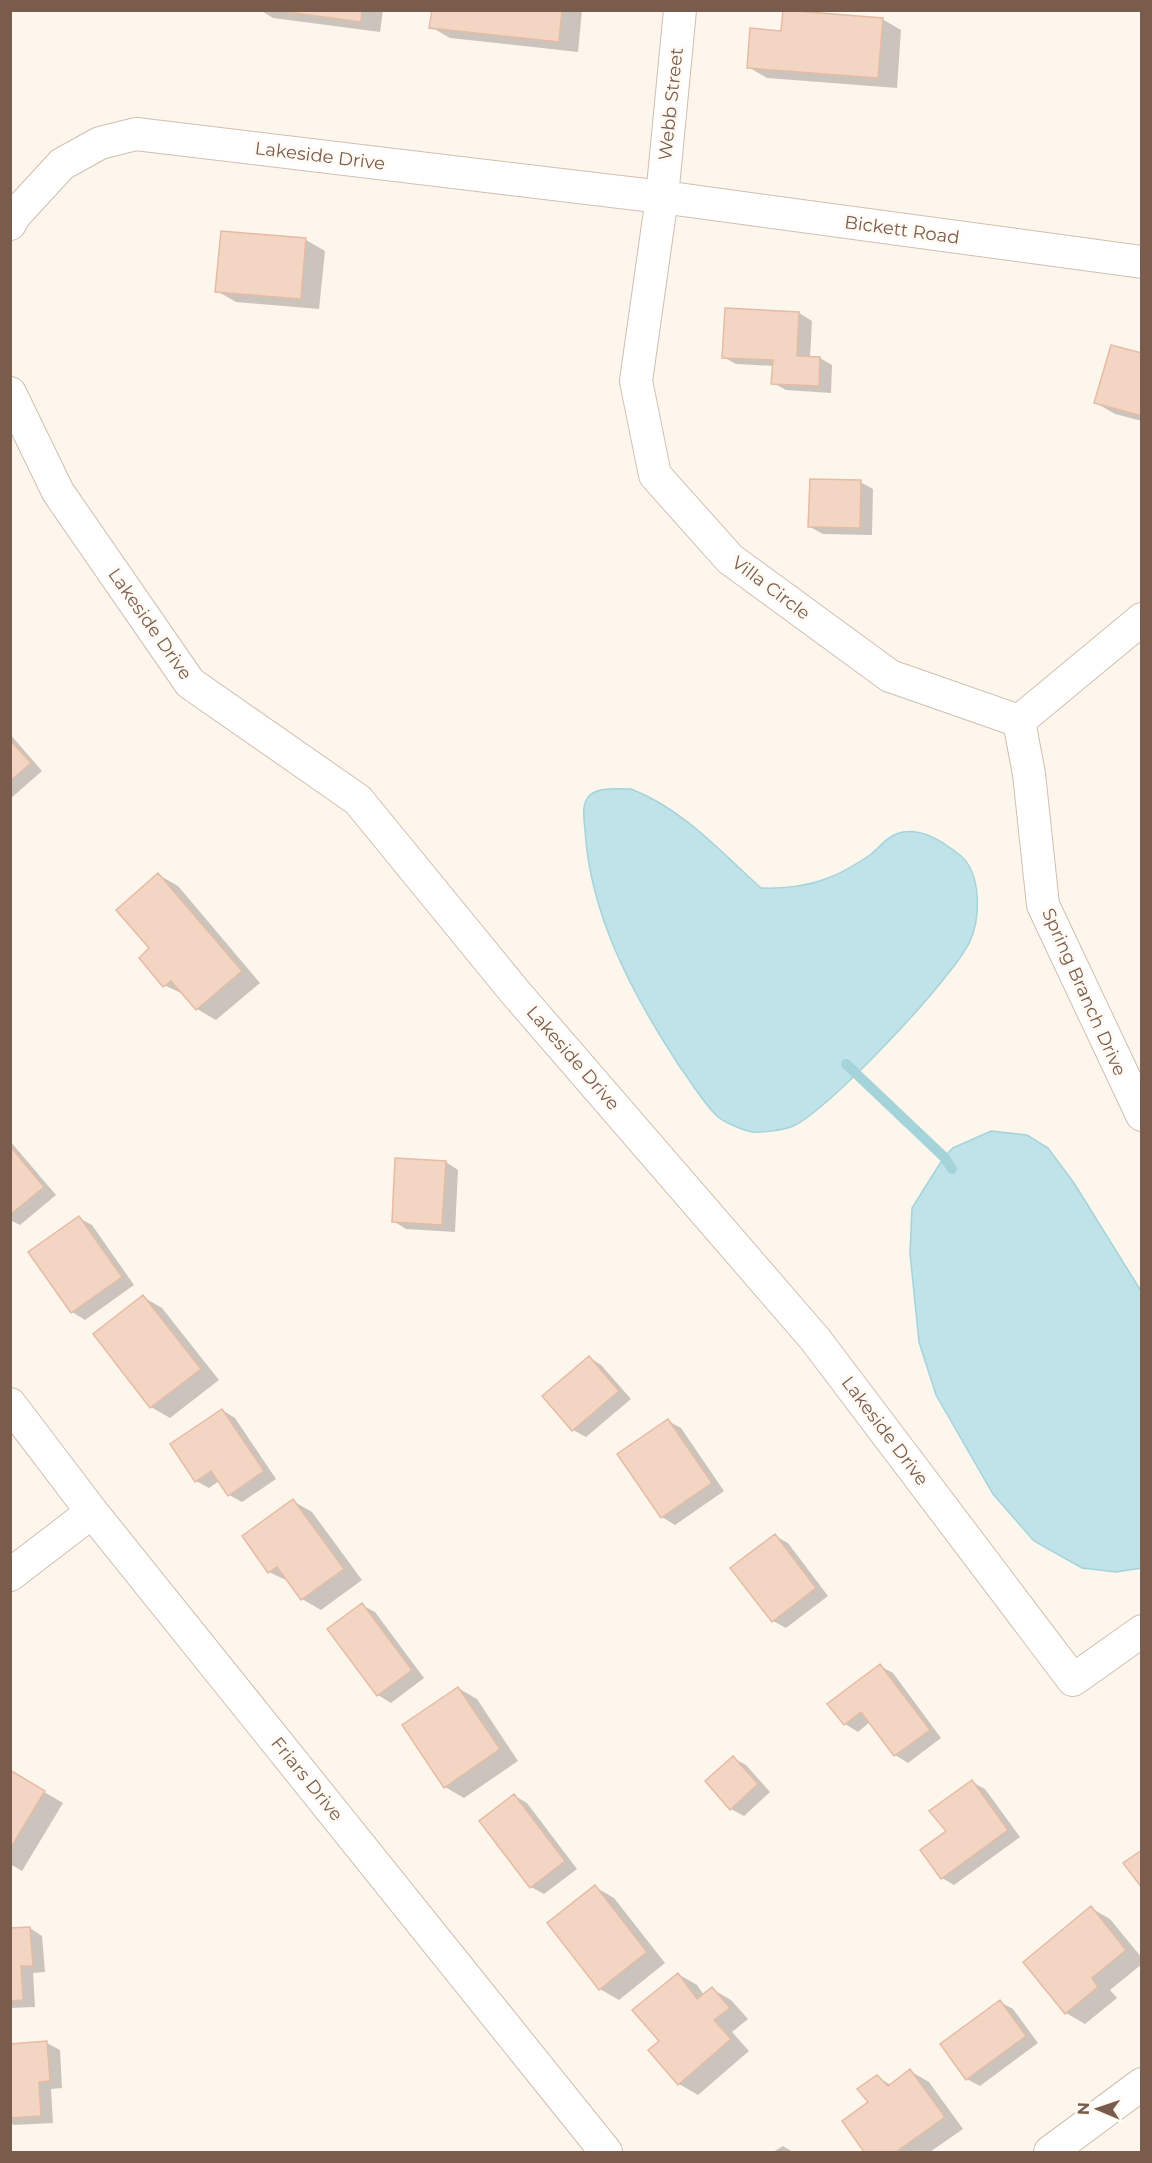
<svg xmlns="http://www.w3.org/2000/svg" width="1152" height="2163" font-family="Montserrat,sans-serif">
	<style>
		.water { fill: #bfe3e8; stroke: #a5d3da; stroke-width: 1.5 }
		.shadow { fill: #0003 }
		.lines { fill: none; stroke-linecap: round; stroke-linejoin: round }
		.stream { stroke: #a5d3da; stroke-width: 10 }
		.building { fill: #f3d5c3; stroke: #e6bba3; stroke-width: 1.5 }
		.minor-casing { stroke: #d1beb0; stroke-width: 34 }
		.minor { stroke: #fff; stroke-width: 32 }
		.labels { text-anchor: middle; stroke-width: 5; stroke-linejoin: round; paint-order: stroke }
		.street-label { font-size: 18px; fill: #7a5c4d; stroke: #fffaf3 }
	</style>
	<rect width="100%" height="100%" fill="#fdf6ec"/>
	<path class="water" d="M 631,789 C 683,809 720,851 761,888 C 782,889 808,886 828,878 C 842,873 858,863 870,855 C 878,849 885,839 894,835 C 918,824 944,842 961,856 C 981,874 981,917 970,941 C 955,976 828,1111 793,1126 C 784,1130 761,1133 752,1132 C 743,1130 725,1123 718,1117 C 703,1103 692,1083 680,1067 C 634,997 590,916 585,830 C 584,819 581,803 590,795 C 599,787 619,789 631,789 Z
		M 991,1131 L 1027,1135 L 1048,1148 L 1074,1183 L 1141,1291 L 1141,1568 L 1116,1572 L 1082,1568 L 1034,1541 L 993,1494 L 936,1395 L 919,1342 L 910,1253 L 912,1208 L 944,1157 L 953,1148 Z"/>
	<path class="shadow" d="M 260,10 L 383,10 L 380,32 L 273,18 Z
		M 433,10 L 582,10 L 578,52 L 450,38 L 431,27 Z
		M 882,19 L 901,30 L 897,88 L 767,78 L 748,67 Z
		M 306,240 L 325,251 L 319,309 L 236,302 L 217,291 Z
		M 799,313 L 812,321 L 810,358 L 820,358 L 832,365 L 831,393 L 786,390 L 773,383 L 774,366 L 736,364 L 723,357 Z
		M 1142,355 L 1142,421 L 1115,414 L 1096,403 Z
		M 860,482 L 873,489 L 872,535 L 823,534 L 810,527 Z
		M 10,734 L 42,771 L 10,799 Z
		M 159,875 L 178,886 L 260,983 L 216,1020 L 197,1009 L 185,995 L 164,985 L 151,949 Z
		M 10,1141 L 56,1195 L 20,1225 L 10,1220 Z
		M 446,1162 L 458,1170 L 455,1232 L 406,1229 L 393,1221 Z
		M 79,1218 L 92,1225 L 134,1285 L 85,1320 L 72,1312 Z
		M 143,1297 L 162,1308 L 219,1380 L 170,1418 L 151,1407 Z
		M 589,1357 L 601,1365 L 631,1399 L 586,1437 L 573,1430 Z
		M 222,1410 L 235,1418 L 276,1479 L 242,1502 L 229,1495 L 219,1481 L 209,1488 L 196,1481 Z
		M 668,1421 L 681,1428 L 724,1491 L 675,1525 L 662,1517 L 619,1455 Z
		M 293,1501 L 312,1512 L 362,1580 L 321,1610 L 302,1599 L 290,1582 L 269,1572 Z
		M 775,1536 L 788,1543 L 828,1596 L 786,1628 L 773,1621 Z
		M 362,1605 L 375,1612 L 424,1678 L 391,1703 L 378,1695 Z
		M 880,1666 L 893,1673 L 941,1738 L 908,1763 L 895,1755 L 870,1722 L 858,1732 L 845,1724 Z
		M 458,1688 L 477,1699 L 518,1761 L 464,1798 L 445,1787 Z
		M 733,1758 L 746,1765 L 770,1792 L 744,1816 L 731,1809 L 707,1781 Z
		M 10,1772 L 63,1803 L 22,1871 L 10,1864 Z
		M 972,1782 L 985,1789 L 1020,1837 L 954,1885 L 942,1878 L 948,1831 Z
		M 515,1796 L 527,1803 L 577,1869 L 544,1894 L 531,1887 Z
		M 595,1887 L 614,1898 L 665,1963 L 619,2000 L 600,1989 Z
		M 1091,1908 L 1110,1919 L 1142,1958 L 1142,1964 L 1110,1990 L 1117,1998 L 1085,2024 L 1066,2013 Z
		M 30,1928 L 42,1936 L 45,1972 L 33,1973 L 35,2007 L 10,2008 L 10,1930 Z
		M 678,1974 L 697,1985 L 704,1995 L 712,1989 L 731,2000 L 748,2019 L 732,2032 L 749,2051 L 698,2095 L 679,2084 L 661,2041 Z
		M 1000,2002 L 1013,2009 L 1038,2043 L 980,2086 L 967,2079 Z
		M 47,2043 L 60,2050 L 62,2088 L 51,2089 L 53,2123 L 14,2125 L 10,2123 L 10,2045 Z
		M 910,2071 L 929,2082 L 963,2129 L 930,2152 L 866,2152 L 844,2121 L 870,2103 L 877,2077 L 891,2085 Z
		M 783,2146 L 793,2152 L 773,2152 Z"/>
	<g class="lines">
		<path class="stream" d="M 846,1064 L 944,1157 L 952,1169"/>
	</g>
	<path class="building" d="M 272,10 L 362,10 L 361,22 Z
		M 432,10 L 562,10 L 559,42 L 429,28 Z
		M 783,10 L 883,18 L 878,78 L 747,68 L 750,28 L 781,31 Z
		M 221,231 L 306,238 L 301,299 L 215,292 Z
		M 725,308 L 799,312 L 797,356 L 820,357 L 819,386 L 771,384 L 773,360 L 722,358 Z
		M 1111,345 L 1142,353 L 1142,416 L 1094,403 Z
		M 810,479 L 861,480 L 860,528 L 808,527 Z
		M 10,740 L 31,763 L 10,781 Z
		M 158,873 L 242,971 L 196,1010 L 171,981 L 163,987 L 139,958 L 149,948 L 116,910 Z
		M 10,1146 L 44,1187 L 10,1215 Z
		M 395,1158 L 446,1161 L 442,1225 L 392,1222 Z
		M 79,1216 L 122,1277 L 71,1313 L 28,1252 Z
		M 143,1295 L 201,1369 L 150,1408 L 93,1334 Z
		M 589,1356 L 619,1391 L 572,1431 L 542,1396 Z
		M 222,1409 L 264,1471 L 228,1496 L 211,1471 L 195,1482 L 170,1444 Z
		M 668,1419 L 712,1483 L 661,1518 L 617,1454 Z
		M 293,1499 L 344,1569 L 301,1600 L 277,1567 L 268,1573 L 242,1536 Z
		M 775,1534 L 816,1588 L 772,1622 L 730,1568 Z
		M 362,1603 L 412,1670 L 377,1696 L 327,1629 Z
		M 880,1664 L 930,1730 L 894,1756 L 861,1712 L 844,1725 L 827,1704 Z
		M 458,1687 L 500,1749 L 444,1788 L 402,1725 Z
		M 733,1756 L 758,1784 L 730,1810 L 705,1781 Z
		M 10,1770 L 45,1791 L 10,1849 Z
		M 972,1780 L 1008,1830 L 941,1879 L 920,1850 L 946,1831 L 929,1811 Z
		M 514,1794 L 565,1861 L 530,1888 L 479,1821 Z
		M 1142,1850 L 1142,1888 L 1123,1863 Z
		M 595,1885 L 647,1952 L 599,1990 L 547,1923 Z
		M 1091,1906 L 1126,1950 L 1092,1978 L 1098,1987 L 1065,2014 L 1023,1962 Z
		M 30,1927 L 33,1966 L 21,1966 L 23,2000 L 10,2001 L 10,1928 Z
		M 678,1973 L 697,1999 L 712,1987 L 730,2008 L 714,2020 L 731,2039 L 678,2085 L 648,2050 L 659,2041 L 632,2010 Z
		M 1000,2000 L 1026,2036 L 966,2080 L 940,2044 Z
		M 47,2041 L 50,2081 L 39,2082 L 41,2116 L 10,2118 L 10,2044 Z
		M 910,2069 L 945,2117 L 896,2152 L 864,2152 L 842,2121 L 868,2102 L 857,2089 L 877,2075 L 888,2086 Z"/>
	<g class="lines">
		<defs>
			<path id="minor" d="M 680,10 L 662,197 L 636,381 L 655,475 L 730,559 L 890,676 L 1019,721
				M 10,224 L 15,215 L 62,164 L 100,143 L 136,134 L 662,197 L 1142,262
				M 10,393 L 58,492 L 190,683 L 358,800 L 515,992 L 815,1339 L 1073,1680 L 1142,1631
				M 1019,721 L 1029,774 L 1043,905 L 1142,1115
				M 1019,721 L 1142,619
				M 10,1404 L 92,1512 L 606,2152
				M 10,1575 L 92,1512
				M 1050,2152 L 1142,2084"/>
		</defs>
		<use href="#minor" class="minor-casing"/>
		<use href="#minor" class="minor"/>
	</g>
	<g class="labels">
		<g class="street-label">
			<text transform="translate(671 104) rotate(-84)" y="6">Webb Street</text>
			<text transform="translate(320 156) rotate(7)" y="6">Lakeside Drive</text>
			<text transform="translate(902 230) rotate(8)" y="6">Bickett Road</text>
			<text transform="translate(771 588) rotate(37)" y="6">Villa Circle</text>
			<text transform="translate(150 624) rotate(55)" y="6">Lakeside Drive</text>
			<text transform="translate(1084 992) rotate(66)" y="6">Spring Branch Drive</text>
			<text transform="translate(573 1058) rotate(49)" y="6">Lakeside Drive</text>
			<text transform="translate(885 1431) rotate(53)" y="6">Lakeside Drive</text>
			<text transform="translate(307 1779) rotate(51)" y="6">Friars Drive</text>
		</g>
	</g>
	<rect width="1152" height="2163" fill="none" stroke="#7a5c4d" stroke-width="24"/>
	<g transform="translate(1098 2109) rotate(272)" stroke="#fffaf3" stroke-width="4.5" paint-order="stroke">
	<path d="M0-4.5L10 22L0 15L-10 22Z" fill="#7a5c4d"/>
	<text y="-9" font-size="16" font-weight="bold" text-anchor="middle" fill="#7a5c4d">N</text>
	</g>
</svg>
